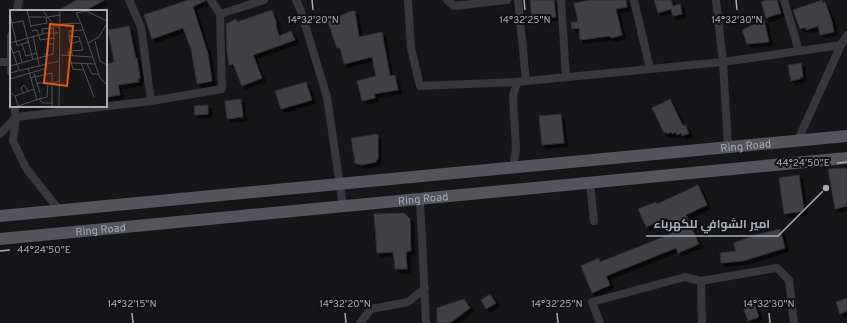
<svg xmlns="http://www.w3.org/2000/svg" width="847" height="323" font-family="Overpass,Cairo,sans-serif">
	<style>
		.building { fill: #404145; stroke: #303034; filter: url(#shadow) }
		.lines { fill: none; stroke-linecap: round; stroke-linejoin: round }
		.street { stroke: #37373d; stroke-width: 8 }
		.primary { stroke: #53545c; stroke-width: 12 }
		.ticks { fill: none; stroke: #a7acb9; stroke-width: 1.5 }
		.labels { text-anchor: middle; stroke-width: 4; stroke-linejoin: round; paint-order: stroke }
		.street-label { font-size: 11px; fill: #a7acb9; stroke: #111113 }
		.inset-road { fill: none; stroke: #505258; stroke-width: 1 }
		.view { fill: #e8590c; fill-opacity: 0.15; stroke: #e8590c; stroke-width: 2 }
		.inset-edge { fill: none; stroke: #a7acb9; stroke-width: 2 }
		.ticks-label { font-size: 10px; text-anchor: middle; fill: #a7acb9; stroke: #111113; stroke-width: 4; stroke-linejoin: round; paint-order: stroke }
		.leader { fill: none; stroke: #a7acb9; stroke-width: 1.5 }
		.callout-dot { fill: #a7acb9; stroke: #111113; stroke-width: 1.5 }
		.callout-label { font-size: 12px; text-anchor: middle; font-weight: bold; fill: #a7acb9; stroke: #111113; stroke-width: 4; stroke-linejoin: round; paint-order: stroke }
	</style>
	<defs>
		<filter id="shadow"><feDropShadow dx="3.5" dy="3.5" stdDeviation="0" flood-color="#0009"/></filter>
	</defs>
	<rect width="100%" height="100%" fill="#161618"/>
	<path class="building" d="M 77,0 L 104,0 L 85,11 L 57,11 Z
		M 188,0 L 206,0 L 193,7 L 208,54 L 212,81 L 197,84 L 191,49 L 183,28 L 152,39 L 144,15 Z
		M 530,0 L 554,0 L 556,17 L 532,20 Z
		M 591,0 L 626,0 L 627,7 L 616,9 L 622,35 L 611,38 L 610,36 L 580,40 L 579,28 L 572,29 L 571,22 L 578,22 L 574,3 Z
		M 654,0 L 671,0 L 673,6 L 680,4 L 682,14 L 673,16 L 671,9 L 658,13 Z
		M 767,0 L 777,0 L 781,13 L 766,18 L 761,2 Z
		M 822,0 L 823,3 L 825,2 L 832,22 L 834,32 L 820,35 L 818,26 L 806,30 L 806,27 L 800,29 L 793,10 Z
		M 272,10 L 276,21 L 276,26 L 279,36 L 291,31 L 295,40 L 253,55 L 262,78 L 242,86 L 233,64 L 229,65 L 227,53 L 226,24 L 236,19 L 237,22 Z
		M 355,11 L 359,37 L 382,32 L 390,76 L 395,75 L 398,90 L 374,94 L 375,98 L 362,101 L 357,81 L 376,76 L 372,57 L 344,64 L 340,48 L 337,48 L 327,20 L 348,13 L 348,12 Z
		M 764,20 L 769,42 L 747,44 L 742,30 Z
		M 129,26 L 136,59 L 137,58 L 140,78 L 138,78 L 139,82 L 118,85 L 120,95 L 106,97 L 106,64 L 114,62 L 108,30 Z
		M 801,63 L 803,77 L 800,77 L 800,79 L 791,81 L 788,65 Z
		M 306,82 L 312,100 L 281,109 L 275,91 Z
		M 241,99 L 243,117 L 227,119 L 225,101 Z
		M 670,99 L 683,126 L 685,125 L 689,133 L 682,136 L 681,133 L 677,135 L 676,132 L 672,134 L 671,132 L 667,134 L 666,132 L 664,133 L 652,108 Z
		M 208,105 L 208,114 L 195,115 L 194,106 Z
		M 561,114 L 564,143 L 542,145 L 539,116 Z
		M 378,134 L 378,158 L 376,162 L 361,165 L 355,163 L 351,138 Z
		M 844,168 L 847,169 L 847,206 L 835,209 L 828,169 Z
		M 799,175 L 804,211 L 784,214 L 779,178 Z
		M 698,185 L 707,205 L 686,215 L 699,244 L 678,253 L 676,248 L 606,276 L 610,285 L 592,293 L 581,266 L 599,258 L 600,262 L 673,233 L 667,218 L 646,227 L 638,209 L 656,202 L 657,204 Z
		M 404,213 L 410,219 L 411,251 L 406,252 L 407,269 L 395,269 L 393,252 L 377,253 L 374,214 Z
		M 780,229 L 785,248 L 743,261 L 721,263 L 720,253 L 736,251 L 734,243 L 756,235 Z
		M 490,294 L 496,303 L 486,309 L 481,300 Z
		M 847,298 L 847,311 L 840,314 L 836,302 Z
		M 464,299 L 470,308 L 450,323 L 437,323 L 437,308 Z
		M 754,303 L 759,317 L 748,321 L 743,307 Z"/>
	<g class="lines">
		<path class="street" d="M 211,0 L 220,14 L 264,0
			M 296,0 L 301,11 L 327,97 L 343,206
			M 408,0 L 411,48 L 420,86 L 517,82 L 650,69 L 634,0
			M 447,0 L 454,6 L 507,0
			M 518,0 L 526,81
			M 561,0 L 566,77
			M 716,0 L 723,62 L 728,147
			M 784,0 L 799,51
			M 17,11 L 19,0
			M 11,36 L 11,72
			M 841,45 L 847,35
			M 0,62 L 11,62
			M 650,69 L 723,62 L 841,45 L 798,140
			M 151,101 L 222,89 L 220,14
			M 14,106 L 16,117 L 13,141 L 26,168 L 59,210
			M 0,134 L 16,117 L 151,101 L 141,27 L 129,0
			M 513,167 L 516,149 L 513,96 L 517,82
			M 590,182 L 594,221
			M 420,199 L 426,323
			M 360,323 L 371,309 L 408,302 L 425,288
			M 600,323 L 592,302 L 685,277 L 701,281
			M 702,323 L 701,281 L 777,268 L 789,280 L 794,323"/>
		<g class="primary">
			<path id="s1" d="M 0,216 L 847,136"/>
			<path id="s2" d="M 0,239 L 847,158"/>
		</g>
	</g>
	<path class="ticks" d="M 312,0 L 313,10M 524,0 L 525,10M 736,0 L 737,10M 837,163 L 847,162M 0,251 L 10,250M 132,313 L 133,323M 345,313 L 346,323M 557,313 L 558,323M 769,313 L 770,323"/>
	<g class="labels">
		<g class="street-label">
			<text dy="4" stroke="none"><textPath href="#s1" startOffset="749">Ring Road</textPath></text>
			<text dy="4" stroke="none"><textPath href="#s2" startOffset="425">Ring Road</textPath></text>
			<text dy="4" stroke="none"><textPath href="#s2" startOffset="101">Ring Road</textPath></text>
		</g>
	</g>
	<g transform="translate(10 10)">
		<rect width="97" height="97" fill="#161618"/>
		<path class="inset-road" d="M 17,0 L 21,17M 33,1 L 43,14M 76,1 L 97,11M 0,4 L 7,36 L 12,34M 19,7 L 36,7 L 37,13 L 21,16M 37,7 L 50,5M 2,13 L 13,11 L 23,50M 71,13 L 66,3 L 76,1M 51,14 L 71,13 L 90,68 L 97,75M 33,24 L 32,19 L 43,18M 23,26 L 29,55M 59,26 L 60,34 L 70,31M 44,28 L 43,15 L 50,18M 85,31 L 90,51 L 97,55M 18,32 L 12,34 L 16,46 L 27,43M 0,33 L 36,23 L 49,23M 78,33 L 89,27 L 97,13M 0,34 L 9,60M 58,41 L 63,59 L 73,60M 3,43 L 9,41 L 12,53M 34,45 L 38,42 L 38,34 L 44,34M 51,45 L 82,47M 63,46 L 61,41 L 73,40 L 69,27 L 59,26 L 59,21 L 73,20M 61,53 L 85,54M 71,53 L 84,87M 77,54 L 82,64 L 88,64M 0,56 L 43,44 L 44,28 L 30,30 L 27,20 L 22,21M 18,58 L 27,90M 0,63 L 49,51M 24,63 L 30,83M 20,68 L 42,63 L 42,97M 0,69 L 37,58 L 36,53M 27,73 L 44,73 L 49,71M 0,82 L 5,86 L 8,96M 13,83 L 11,78 L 14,75 L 18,81M 5,86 L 24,79M 29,89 L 37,87 L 38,73M 8,96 L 29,89 L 33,93 L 43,93M 49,97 L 50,0"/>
		<path class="view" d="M 40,14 L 63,16 L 57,76 L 34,73 Z"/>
		<rect width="97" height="97" class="inset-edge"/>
	</g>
	<g class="ticks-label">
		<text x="313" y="23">14°32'20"N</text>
		<text x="525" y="23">14°32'25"N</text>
		<text x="737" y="23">14°32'30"N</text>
		<text x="803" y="166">44°24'50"E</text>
		<text x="44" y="253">44°24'50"E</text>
		<text x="132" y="307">14°32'15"N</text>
		<text x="345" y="307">14°32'20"N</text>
		<text x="557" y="307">14°32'25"N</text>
		<text x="769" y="307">14°32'30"N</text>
	</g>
	<path class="leader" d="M826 188L778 236H646"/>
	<circle class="callout-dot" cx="826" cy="188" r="4"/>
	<g class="callout-label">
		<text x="712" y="228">امير الشوافي للكهرباء</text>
	</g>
</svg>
